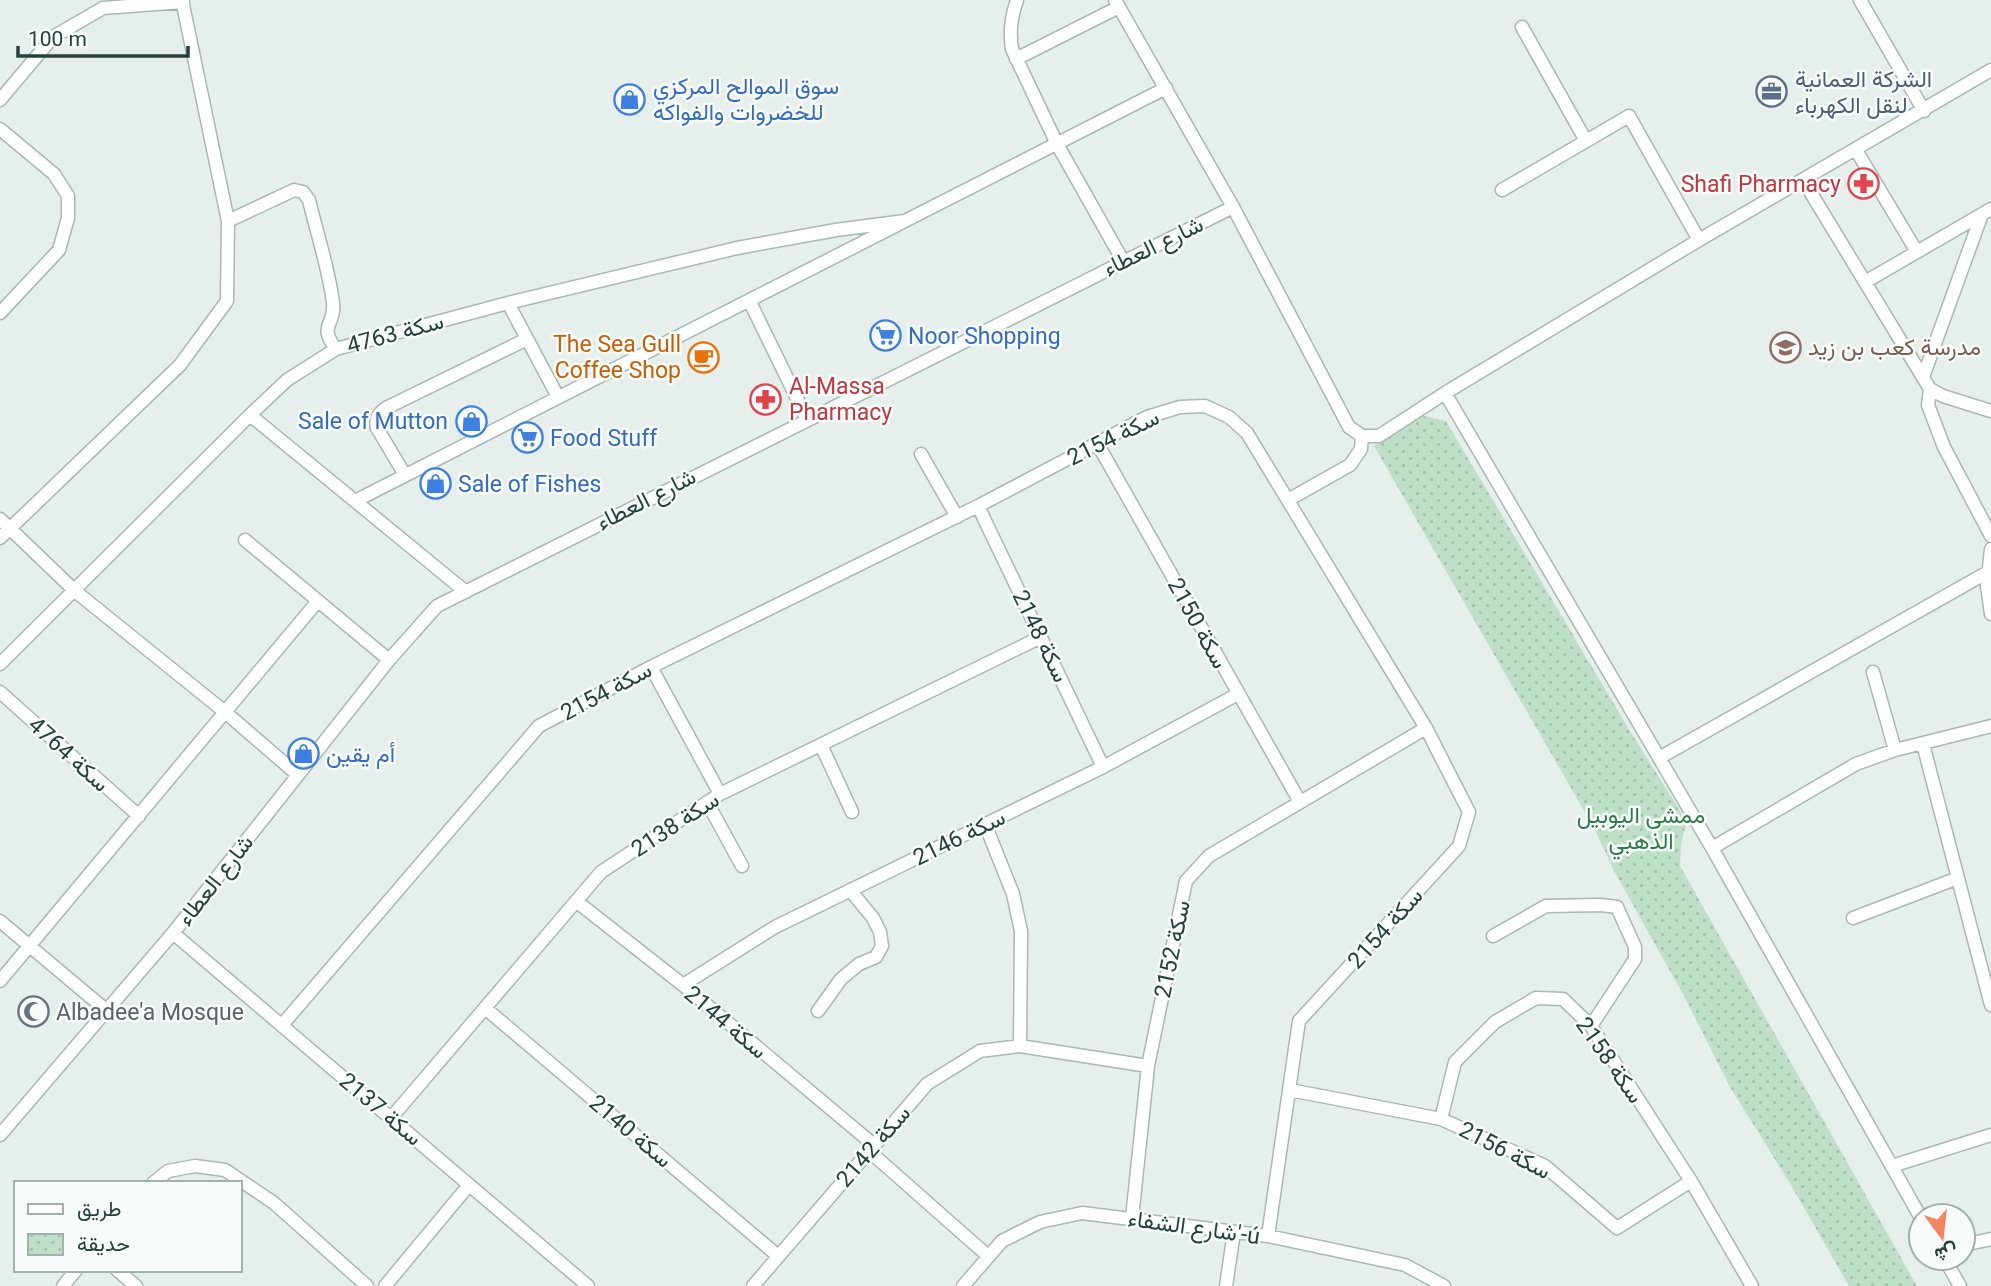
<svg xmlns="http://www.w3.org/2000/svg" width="1991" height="1286" font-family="Roboto,Vazirmatn,sans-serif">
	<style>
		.park { fill: url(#park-dots) }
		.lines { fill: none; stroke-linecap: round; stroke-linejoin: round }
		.minor-casing { stroke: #a8b8b2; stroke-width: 15 }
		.minor { stroke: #fff; stroke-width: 12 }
		.labels { text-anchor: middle; stroke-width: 5; stroke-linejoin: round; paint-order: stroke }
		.service-label { font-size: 23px; fill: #4e5e75; stroke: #f7fbf9; text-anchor: start }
		.shop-label { font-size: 23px; fill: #366cbe; stroke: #f7fbf9; text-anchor: start }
		.health-label { font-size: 23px; fill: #be3a42; stroke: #f7fbf9; text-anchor: end }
		.street-label { font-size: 23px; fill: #24423a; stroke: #f7fbf9 }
		.food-label { font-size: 23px; fill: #c56008; stroke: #f7fbf9; text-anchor: end }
		.education-label { font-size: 23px; fill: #785e54; stroke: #f7fbf9; text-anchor: start }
		.park-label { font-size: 23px; fill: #2d7a4b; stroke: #f7fbf9 }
		.worship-label { font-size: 23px; fill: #5b616d; stroke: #f7fbf9; text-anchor: start }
	</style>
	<defs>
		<pattern id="park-dots" width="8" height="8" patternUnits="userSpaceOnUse" patternTransform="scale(1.75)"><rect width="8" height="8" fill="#bfe0c8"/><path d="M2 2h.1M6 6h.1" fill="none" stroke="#a4c1ad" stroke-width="1.8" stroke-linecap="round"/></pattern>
	</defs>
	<rect width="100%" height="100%" fill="#e6efeb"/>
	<path class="park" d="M 1424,416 L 1446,421 L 1630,731 L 1687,822 L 1681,843 L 1680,866 L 1917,1286 L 1849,1286 L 1791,1185 L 1730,1087 L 1684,996 L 1614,871 L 1594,828 L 1374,446 Z"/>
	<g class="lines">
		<defs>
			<path id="minor" d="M 1017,0 C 1011,17 1009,31 1012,49 L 1057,144 L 1123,261
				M 1115,0 L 1233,207
				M 1860,0 L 1924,111
				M 1522,27 L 1586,141
				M 1016,59 L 1119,7
				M 0,100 L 53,37 L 103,8 L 183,2
				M 0,129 L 54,174 L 68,196 L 68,218 L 59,250 L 0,313
				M 1856,150 L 1917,252
				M 1803,180 L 1930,389 L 1943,396 L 1991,411
				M 1502,190 L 1629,116 L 1699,240
				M 228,221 L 294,190 L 303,192 L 309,200 C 317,234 329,269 333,303 C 336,326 317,324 336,349
				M 1865,282 L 1991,209
				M 749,300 L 807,419
				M 508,303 L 558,397
				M 1923,377 L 1982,214
				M 1930,389 L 1928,405 L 1944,447 L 1991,536
				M 1445,393 L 1712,848 L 1921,1218
				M 250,415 L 466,592
				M 1362,436 L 1379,436 L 1445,393 L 1699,240 L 1991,70
				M 1097,443 L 1300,802
				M 921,454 L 957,517
				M 405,475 L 377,428 C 375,418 378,414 386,408 L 527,339
				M 1288,500 L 1350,465 L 1361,449 L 1362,436
				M 355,501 L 1166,88
				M 978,506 L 1103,767
				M 0,519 L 75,591 L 225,712 L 298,775
				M 0,538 L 180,365 L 227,301 L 228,221 L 182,0
				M 245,540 L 389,660
				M 1991,549 L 1987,586 L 1991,614
				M 0,664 L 250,415 L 287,380 L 336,349 L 508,303 L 737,248 L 836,230 L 905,221
				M 651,667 L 720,794
				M 1873,672 L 1895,750
				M 0,692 L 139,816
				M 1923,744 L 1991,1005
				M 821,745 L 852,812
				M 1659,758 L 1988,572
				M 707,802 L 742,866
				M 985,824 L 1013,894 L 1021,931 L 1020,1046
				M 1712,848 L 1856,764 L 1895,750 L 1991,726
				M 576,901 L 683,985 L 874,1145
				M 1853,918 L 1958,878
				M 0,921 L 107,1011
				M 173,933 L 588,1286
				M 1493,936 L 1546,906 L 1601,905 L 1617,907 L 1635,947 L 1635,959 L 1591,1026
				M 0,981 L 317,602
				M 683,985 L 775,927 L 1103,767 L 1238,694
				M 485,1008 L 777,1255
				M 818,1011 L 841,979 L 859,964 L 876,957 L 882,946 L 880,932 L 873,918 L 850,890
				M 282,1025 L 539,726 L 651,667 L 978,506 L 1147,417 L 1180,407 L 1205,406 L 1229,417 L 1247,433 L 1426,728 L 1469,812 L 1459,846 L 1299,1021 L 1268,1236
				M 1290,1090 L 1441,1119 L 1545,1166 L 1617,1228 L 1691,1181
				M 391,1118 L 601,872 L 720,794 L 1041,637
				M 1441,1119 L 1455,1062 L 1495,1022 L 1536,998 L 1563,999 L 1591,1026 L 1691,1181 L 1752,1286
				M 0,1135 L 173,933 L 389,660 L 437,606 L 1233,207 L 1349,427 L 1362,436
				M 869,1151 L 988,1256
				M 1892,1166 L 1991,1135
				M 153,1183 L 168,1171 L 195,1166 L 225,1170 L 274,1203 L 367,1286
				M 1132,1218 L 1148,1066 L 1186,881 L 1209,856 L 1426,728
				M 1963,1245 L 1991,1239
				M 1944,1258 L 1960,1286
				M 117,1270 L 136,1286
				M 63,1286 L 76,1270
				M 385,1286 L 469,1185
				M 753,1286 L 927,1084 L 980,1051 L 1020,1046 L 1148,1066
				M 963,1286 L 1002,1241 L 1040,1222 L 1082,1213 L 1268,1236 L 1405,1265 L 1444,1286
				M 1226,1286 L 1234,1232"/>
		</defs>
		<use href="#minor" class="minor-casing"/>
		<use href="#minor" class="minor"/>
	</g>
	<defs>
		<symbol id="office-ring" viewBox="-11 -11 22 22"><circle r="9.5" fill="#f7fbf9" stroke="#5c6f8a" stroke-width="1.5"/><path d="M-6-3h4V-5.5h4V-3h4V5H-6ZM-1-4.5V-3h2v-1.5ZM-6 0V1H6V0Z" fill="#5c6f8a"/></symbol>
		<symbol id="shop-ring" viewBox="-11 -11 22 22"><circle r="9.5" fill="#f7fbf9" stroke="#3f7fe0" stroke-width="1.5"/><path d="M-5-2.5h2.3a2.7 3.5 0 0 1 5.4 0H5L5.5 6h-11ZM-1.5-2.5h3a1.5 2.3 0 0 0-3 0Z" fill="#3f7fe0"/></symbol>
		<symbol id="pharmacy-ring" viewBox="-11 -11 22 22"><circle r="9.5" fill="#f7fbf9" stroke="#e0444e" stroke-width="1.5"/><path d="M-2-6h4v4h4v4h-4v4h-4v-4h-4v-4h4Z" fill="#e0444e"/></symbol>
		<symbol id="supermarket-ring" viewBox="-11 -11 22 22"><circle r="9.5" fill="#f7fbf9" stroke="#3f7fe0" stroke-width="1.5"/><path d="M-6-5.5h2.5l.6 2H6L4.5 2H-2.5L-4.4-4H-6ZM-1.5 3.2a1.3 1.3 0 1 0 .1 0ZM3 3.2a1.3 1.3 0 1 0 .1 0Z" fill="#3f7fe0"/></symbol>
		<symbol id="school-ring" viewBox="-11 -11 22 22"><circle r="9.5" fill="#f7fbf9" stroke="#8d6e63" stroke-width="1.5"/><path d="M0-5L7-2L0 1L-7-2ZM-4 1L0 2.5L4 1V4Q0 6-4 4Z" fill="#8d6e63"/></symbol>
		<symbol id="cafe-ring" viewBox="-11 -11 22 22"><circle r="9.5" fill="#f7fbf9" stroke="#e8710a" stroke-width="1.5"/><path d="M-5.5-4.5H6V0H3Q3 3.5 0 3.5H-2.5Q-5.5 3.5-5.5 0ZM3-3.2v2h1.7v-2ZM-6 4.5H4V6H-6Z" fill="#e8710a"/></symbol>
		<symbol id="mosque-ring" viewBox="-11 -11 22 22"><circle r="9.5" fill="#f7fbf9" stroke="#6b7280" stroke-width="1.5"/><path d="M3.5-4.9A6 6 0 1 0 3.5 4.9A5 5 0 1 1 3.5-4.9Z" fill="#6b7280"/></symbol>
	</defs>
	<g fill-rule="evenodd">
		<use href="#office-ring" x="1754" y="74" width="35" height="35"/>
		<use href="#shop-ring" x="612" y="82" width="35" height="35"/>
		<use href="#pharmacy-ring" x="1846" y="166" width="35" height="35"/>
		<use href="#supermarket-ring" x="868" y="318" width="35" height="35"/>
		<use href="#school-ring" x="1768" y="330" width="35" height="35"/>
		<use href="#cafe-ring" x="686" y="340" width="35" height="35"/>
		<use href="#pharmacy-ring" x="748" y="382" width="35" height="35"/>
		<use href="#shop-ring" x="454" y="404" width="35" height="35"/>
		<use href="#supermarket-ring" x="510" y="420" width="35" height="35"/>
		<use href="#shop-ring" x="418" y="466" width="35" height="35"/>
		<use href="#shop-ring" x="286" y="736" width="35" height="35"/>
		<use href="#mosque-ring" x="16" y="994" width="35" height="35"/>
	</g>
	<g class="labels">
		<g class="service-label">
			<text x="1795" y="87">الشرکة العمانیة<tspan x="1795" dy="26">لنقل الکهرباء</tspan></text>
		</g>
		<g class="shop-label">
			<text x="653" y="94">سوق الموالح المركزي<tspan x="653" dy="26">للخضروات والفواكه</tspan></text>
			<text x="908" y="344">Noor Shopping</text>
			<text x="448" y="429" text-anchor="end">Sale of Mutton</text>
			<text x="550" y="446">Food Stuff</text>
			<text x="458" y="492">Sale of Fishes</text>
			<text x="326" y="762">أم يقين</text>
		</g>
		<g class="health-label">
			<text x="1841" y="192">Shafi Pharmacy</text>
			<text x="789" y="394" text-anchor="start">Al-Massa<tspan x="789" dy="26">Pharmacy</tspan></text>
		</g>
		<g class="street-label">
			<text transform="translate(1153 246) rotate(-26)" y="8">شارع العطاء</text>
			<text transform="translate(395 333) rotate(-15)" y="8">سكة 4763</text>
			<text transform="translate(1113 437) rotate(-26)" y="8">سكة 2154</text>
			<text transform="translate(646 499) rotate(-27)" y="8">شارع العطاء</text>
			<text transform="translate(1198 623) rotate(61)" y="8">سكة 2150</text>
			<text transform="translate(1041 636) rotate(64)" y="8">سكة 2148</text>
			<text transform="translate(606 691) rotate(-28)" y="8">سكة 2154</text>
			<text transform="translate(69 754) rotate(42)" y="8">سكة 4764</text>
			<text transform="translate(675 824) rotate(-33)" y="8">سكة 2138</text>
			<text transform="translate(959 837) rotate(-26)" y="8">سكة 2146</text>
			<text transform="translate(215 880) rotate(-52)" y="8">شارع العطاء</text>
			<text transform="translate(1385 928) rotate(-48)" y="8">سكة 2154</text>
			<text transform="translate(1172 949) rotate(-78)" y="8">سكة 2152</text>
			<text transform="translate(726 1022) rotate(40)" y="8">سكة 2144</text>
			<text transform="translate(1610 1060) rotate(55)" y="8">سكة 2158</text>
			<text transform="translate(381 1109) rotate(40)" y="8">سكة 2137</text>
			<text transform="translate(631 1131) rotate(40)" y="8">سكة 2140</text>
			<text transform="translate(873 1146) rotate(-49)" y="8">سكة 2142</text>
			<text transform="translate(1505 1150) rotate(27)" y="8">سكة 2156</text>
			<text transform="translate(1194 1227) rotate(8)" y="8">شارع الشفاء'-ú</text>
		</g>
		<g class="food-label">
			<text x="681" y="352">The Sea Gull<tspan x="681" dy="26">Coffee Shop</tspan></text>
		</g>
		<g class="education-label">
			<text x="1808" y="355">مدرسة كعب بن زيد</text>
		</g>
		<g class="park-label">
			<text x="1641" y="823">ممشى اليوبيل<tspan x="1641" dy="26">الذهبي</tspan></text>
		</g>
		<g class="worship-label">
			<text x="56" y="1020">Albadee'a Mosque</text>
		</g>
	</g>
	<rect x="14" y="1181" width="228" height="91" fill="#f7fbf9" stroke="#a3b1ad" stroke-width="2"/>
	<rect x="28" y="1204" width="35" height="10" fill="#ffffff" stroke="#a3b1ad" stroke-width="2"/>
	<text x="77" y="1216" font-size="21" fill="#24423a">طريق</text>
	<rect x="28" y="1234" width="35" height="21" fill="url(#park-dots)" stroke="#a3b1ad" stroke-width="2"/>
	<text x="77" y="1251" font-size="21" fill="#24423a">حديقة</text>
	<g transform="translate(1942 1237) rotate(165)"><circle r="33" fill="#f7fbf9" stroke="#a3b1ad" stroke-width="2"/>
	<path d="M0-5L12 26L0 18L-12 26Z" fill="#f4845f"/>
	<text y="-10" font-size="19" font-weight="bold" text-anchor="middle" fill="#24423a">ش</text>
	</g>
	<path d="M18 46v10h170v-10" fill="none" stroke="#24423a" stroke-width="3.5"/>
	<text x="28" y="46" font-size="21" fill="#24423a" stroke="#f7fbf9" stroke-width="5" paint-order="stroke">100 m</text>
</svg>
